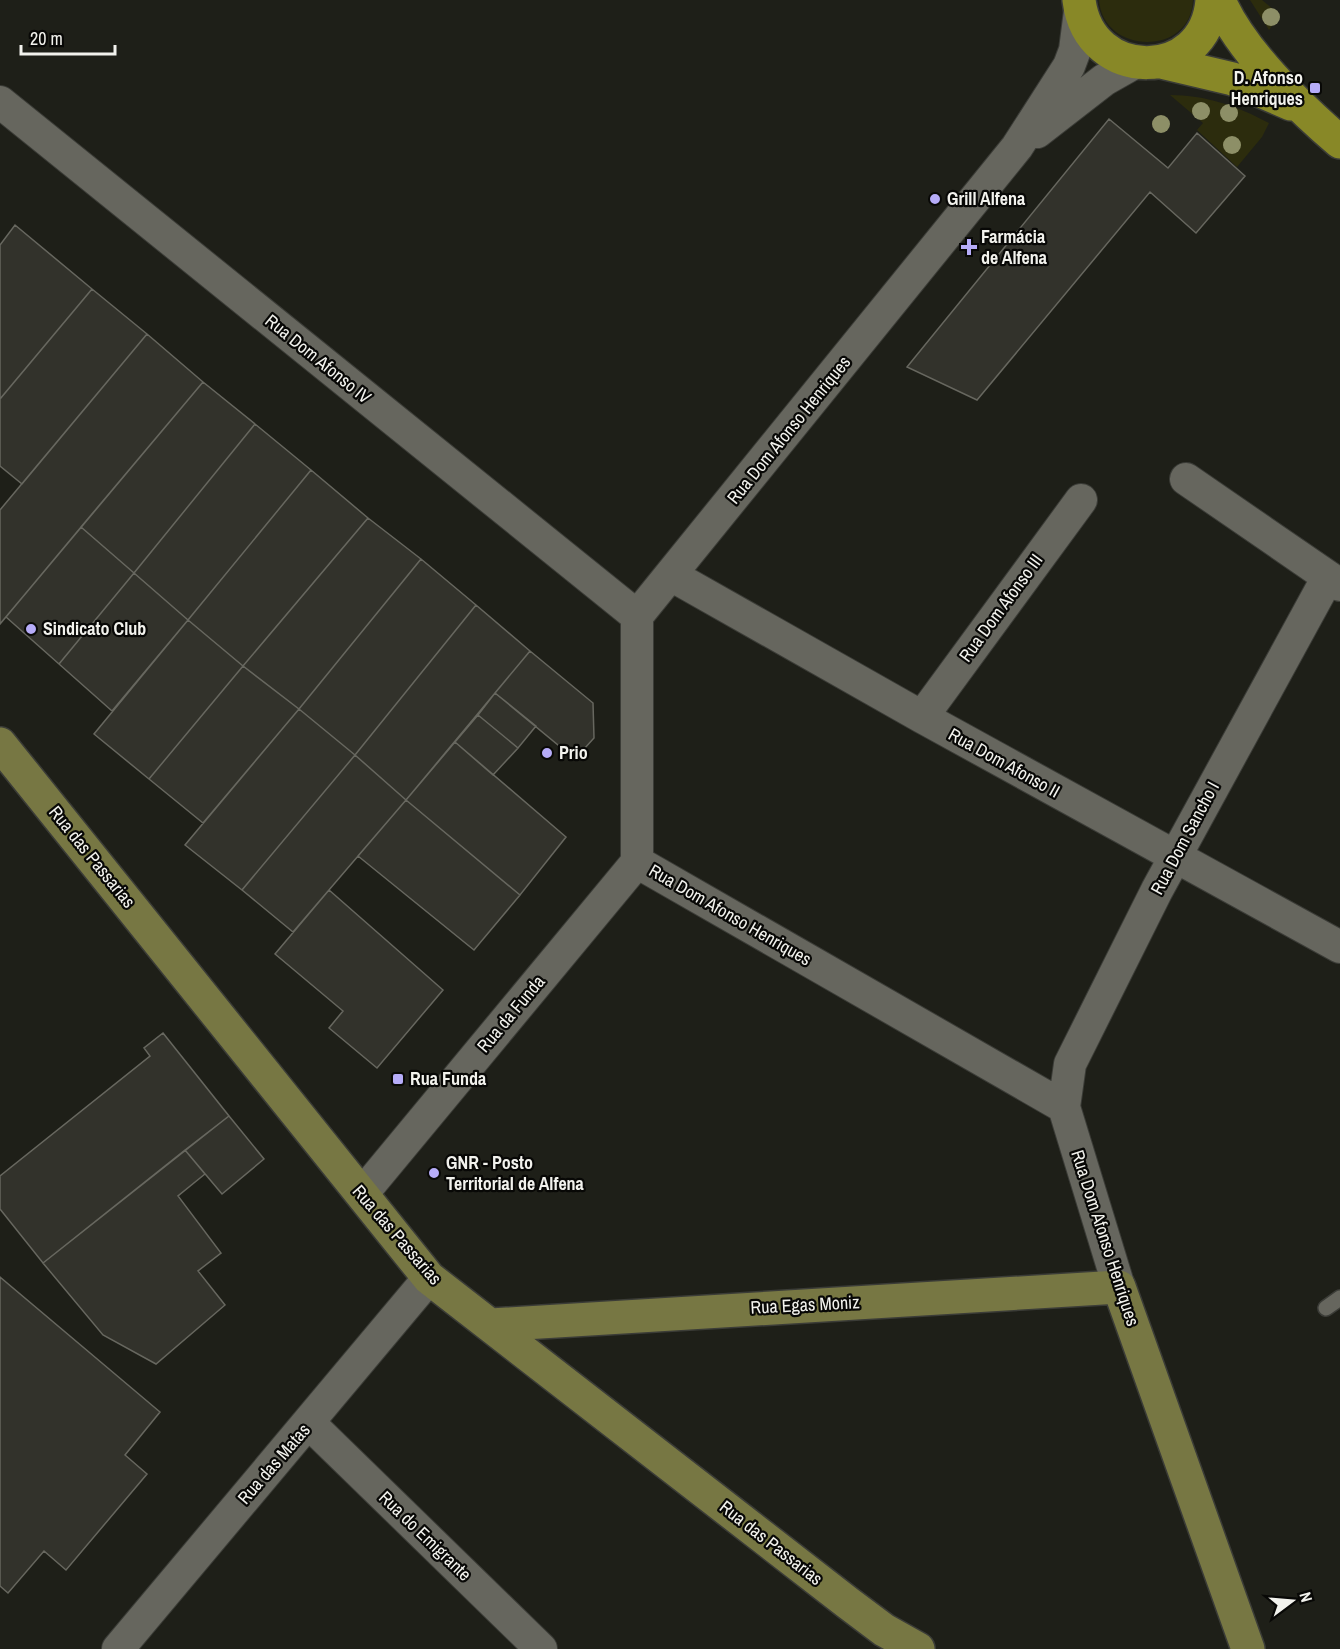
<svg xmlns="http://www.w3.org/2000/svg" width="1340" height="1649" font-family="'Archivo Narrow',sans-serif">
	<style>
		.green { fill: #2c2c0d }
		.building { fill: #32322b; stroke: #67675f; stroke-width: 1.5 }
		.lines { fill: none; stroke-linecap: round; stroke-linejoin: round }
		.lane-casing { stroke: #3b3c37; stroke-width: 18 }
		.street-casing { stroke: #3b3c37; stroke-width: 34 }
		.secondary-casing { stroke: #3b3c37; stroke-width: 36 }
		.primary-casing { stroke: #3b3c37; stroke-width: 36 }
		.lane { stroke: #66665e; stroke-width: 15 }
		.street { stroke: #66665e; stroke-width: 32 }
		.secondary { stroke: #777743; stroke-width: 33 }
		.primary { stroke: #888827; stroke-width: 33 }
		.tree { fill: #8d8f67 }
		.poi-dot { fill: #b6acf8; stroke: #080806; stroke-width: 2 }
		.labels { text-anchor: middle; stroke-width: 4.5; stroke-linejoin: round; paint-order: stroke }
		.poi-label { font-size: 18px; font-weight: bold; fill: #f2f2ed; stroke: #080806; text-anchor: start }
		.street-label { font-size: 18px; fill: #f2f2ed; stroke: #080806 }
	</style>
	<rect width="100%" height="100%" fill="#1e1f18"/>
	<path class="green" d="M 1099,0 L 1193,0 C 1191,57 1103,55 1099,0 Z
		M 1250,0 L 1262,0 L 1280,15 L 1269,30 Z
		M 1170,95 C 1206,95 1237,106 1269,123 L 1262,137 L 1237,167 L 1197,130 L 1203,123 Z"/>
	<path class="building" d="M 1109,119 L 1168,168 L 1197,133 L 1245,176 L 1196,233 L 1150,192 L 977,400 L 907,367 Z
		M 15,225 L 92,289 L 0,399 L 0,245 Z
		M 92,289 L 147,334 L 22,484 L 0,466 L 0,399 Z
		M 147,334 L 203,382 L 0,624 L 0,510 Z
		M 203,382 L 255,424 L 134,573 L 81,527 Z
		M 255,424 L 311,470 L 188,620 L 134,573 Z
		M 311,470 L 368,518 L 243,666 L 188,620 Z
		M 368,518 L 421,559 L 299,709 L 243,666 Z
		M 81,527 L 134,573 L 59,664 L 6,617 Z
		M 421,559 L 476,605 L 355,755 L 299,709 Z
		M 134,573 L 188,620 L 112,711 L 59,664 Z
		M 476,605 L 530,651 L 406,800 L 355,755 Z
		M 188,620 L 243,666 L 149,779 L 94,734 Z
		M 530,651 L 593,703 L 594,738 L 575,759 L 495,693 Z
		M 243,666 L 299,709 L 203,823 L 149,779 Z
		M 495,693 L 536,726 L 518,748 L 478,715 Z
		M 299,709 L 355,755 L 242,890 L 185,845 Z
		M 478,715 L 518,748 L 493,775 L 455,742 Z
		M 455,742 L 566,837 L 520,895 L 406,800 Z
		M 355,755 L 406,800 L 293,932 L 242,890 Z
		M 406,800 L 520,895 L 474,950 L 358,856 Z
		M 329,890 L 443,990 L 377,1068 L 329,1028 L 343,1011 L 275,954 Z
		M 163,1033 L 229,1116 L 43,1263 L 0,1209 L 0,1176 L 150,1056 L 144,1048 Z
		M 229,1116 L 264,1159 L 222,1194 L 185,1150 Z
		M 185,1150 L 205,1174 L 178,1196 L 221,1253 L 198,1271 L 225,1305 L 156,1364 L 103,1335 L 43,1263 Z
		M 0,1277 L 160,1412 L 125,1455 L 147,1474 L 66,1570 L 44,1551 L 8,1593 L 0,1586 Z"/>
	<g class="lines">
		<defs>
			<path id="lane" d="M 1326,1308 L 1340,1298"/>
			<path id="street" d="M 0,102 L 637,616
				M 1037,132 L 1104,80 L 1134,63
				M 1186,479 L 1340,585
				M 671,575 L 922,717 L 1340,947
				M 922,717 L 1081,500
				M 637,862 L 637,616 L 1017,147 L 1069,66 L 1075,50 L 1080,11
				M 637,862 L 1064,1107 L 1119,1287
				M 1064,1107 L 1070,1064 L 1157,890 L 1328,577
				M 362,1194 L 637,862
				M 309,1423 L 541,1649
				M 118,1649 L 429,1278"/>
			<path id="secondary" d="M 0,744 L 429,1278 L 848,1603 L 884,1630 L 918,1649
				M 491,1325 L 1119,1287 L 1248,1649"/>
			<path id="primary" d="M 1079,0 C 1089,84 1206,83 1212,0
				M 1219,0 C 1240,50 1299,107 1340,142
				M 1161,62 L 1233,79 L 1291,104"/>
		</defs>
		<use href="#lane" class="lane-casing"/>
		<use href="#street" class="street-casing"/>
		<use href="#secondary" class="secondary-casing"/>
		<use href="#primary" class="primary-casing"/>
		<use href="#lane" class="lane"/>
		<use href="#street" class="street"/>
		<use href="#secondary" class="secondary"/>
		<use href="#primary" class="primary"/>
	</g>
	<g class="tree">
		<circle cx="1271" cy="17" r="9"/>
		<circle cx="1201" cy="111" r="9"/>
		<circle cx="1229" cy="113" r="9"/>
		<circle cx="1161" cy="124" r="9"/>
		<circle cx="1232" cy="145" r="9"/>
	</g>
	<g class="poi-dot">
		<rect x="1309" y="82" width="12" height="12" rx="3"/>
		<circle cx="935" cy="199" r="6"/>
		<path d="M966 238h6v6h6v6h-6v6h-6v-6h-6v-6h6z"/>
		<circle cx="31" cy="629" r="6"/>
		<circle cx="547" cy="753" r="6"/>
		<rect x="392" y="1073" width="12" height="12" rx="3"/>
		<circle cx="434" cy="1173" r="6"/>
	</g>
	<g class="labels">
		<g class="poi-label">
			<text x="1303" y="84" text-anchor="end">D. Afonso<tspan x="1303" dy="21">Henriques</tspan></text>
			<text x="947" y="205">Grill Alfena</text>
			<text x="981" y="243">Farmácia<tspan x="981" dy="21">de Alfena</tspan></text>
			<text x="43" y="635">Sindicato Club</text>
			<text x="559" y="759">Prio</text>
			<text x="410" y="1085">Rua Funda</text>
			<text x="446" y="1169">GNR - Posto<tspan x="446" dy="21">Territorial de Alfena</tspan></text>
		</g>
		<g class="street-label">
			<text transform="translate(318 359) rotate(39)" y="6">Rua Dom Afonso IV</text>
			<text transform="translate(789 430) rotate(-51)" y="6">Rua Dom Afonso Henriques</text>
			<text transform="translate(1001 608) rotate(-54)" y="6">Rua Dom Afonso III</text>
			<text transform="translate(1004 763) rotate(29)" y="6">Rua Dom Afonso II</text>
			<text transform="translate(1185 838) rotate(-62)" y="6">Rua Dom Sancho I</text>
			<text transform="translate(92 857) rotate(51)" y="6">Rua das Passarias</text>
			<text transform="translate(730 915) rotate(30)" y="6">Rua Dom Afonso Henriques</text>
			<text transform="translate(511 1014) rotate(-50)" y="6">Rua da Funda</text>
			<text transform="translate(397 1235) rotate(49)" y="6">Rua das Passarias</text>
			<text transform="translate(1105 1238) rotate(72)" y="6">Rua Dom Afonso Henriques</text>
			<text transform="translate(805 1305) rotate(-3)" y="6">Rua Egas Moniz</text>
			<text transform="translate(274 1464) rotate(-49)" y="6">Rua das Matas</text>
			<text transform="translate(425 1536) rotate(44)" y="6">Rua do Emigrante</text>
			<text transform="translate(771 1543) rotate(38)" y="6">Rua das Passarias</text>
		</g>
	</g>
	<g transform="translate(1292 1601) rotate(74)" stroke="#080806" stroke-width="4.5" paint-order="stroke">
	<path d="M0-4.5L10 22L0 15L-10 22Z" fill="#f2f2ed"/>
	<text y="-9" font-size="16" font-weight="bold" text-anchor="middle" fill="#f2f2ed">N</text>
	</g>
	<path d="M21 45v9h94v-9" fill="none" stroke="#f2f2ed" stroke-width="3"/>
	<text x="30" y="45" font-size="18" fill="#f2f2ed" stroke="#080806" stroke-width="4.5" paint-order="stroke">20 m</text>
</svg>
